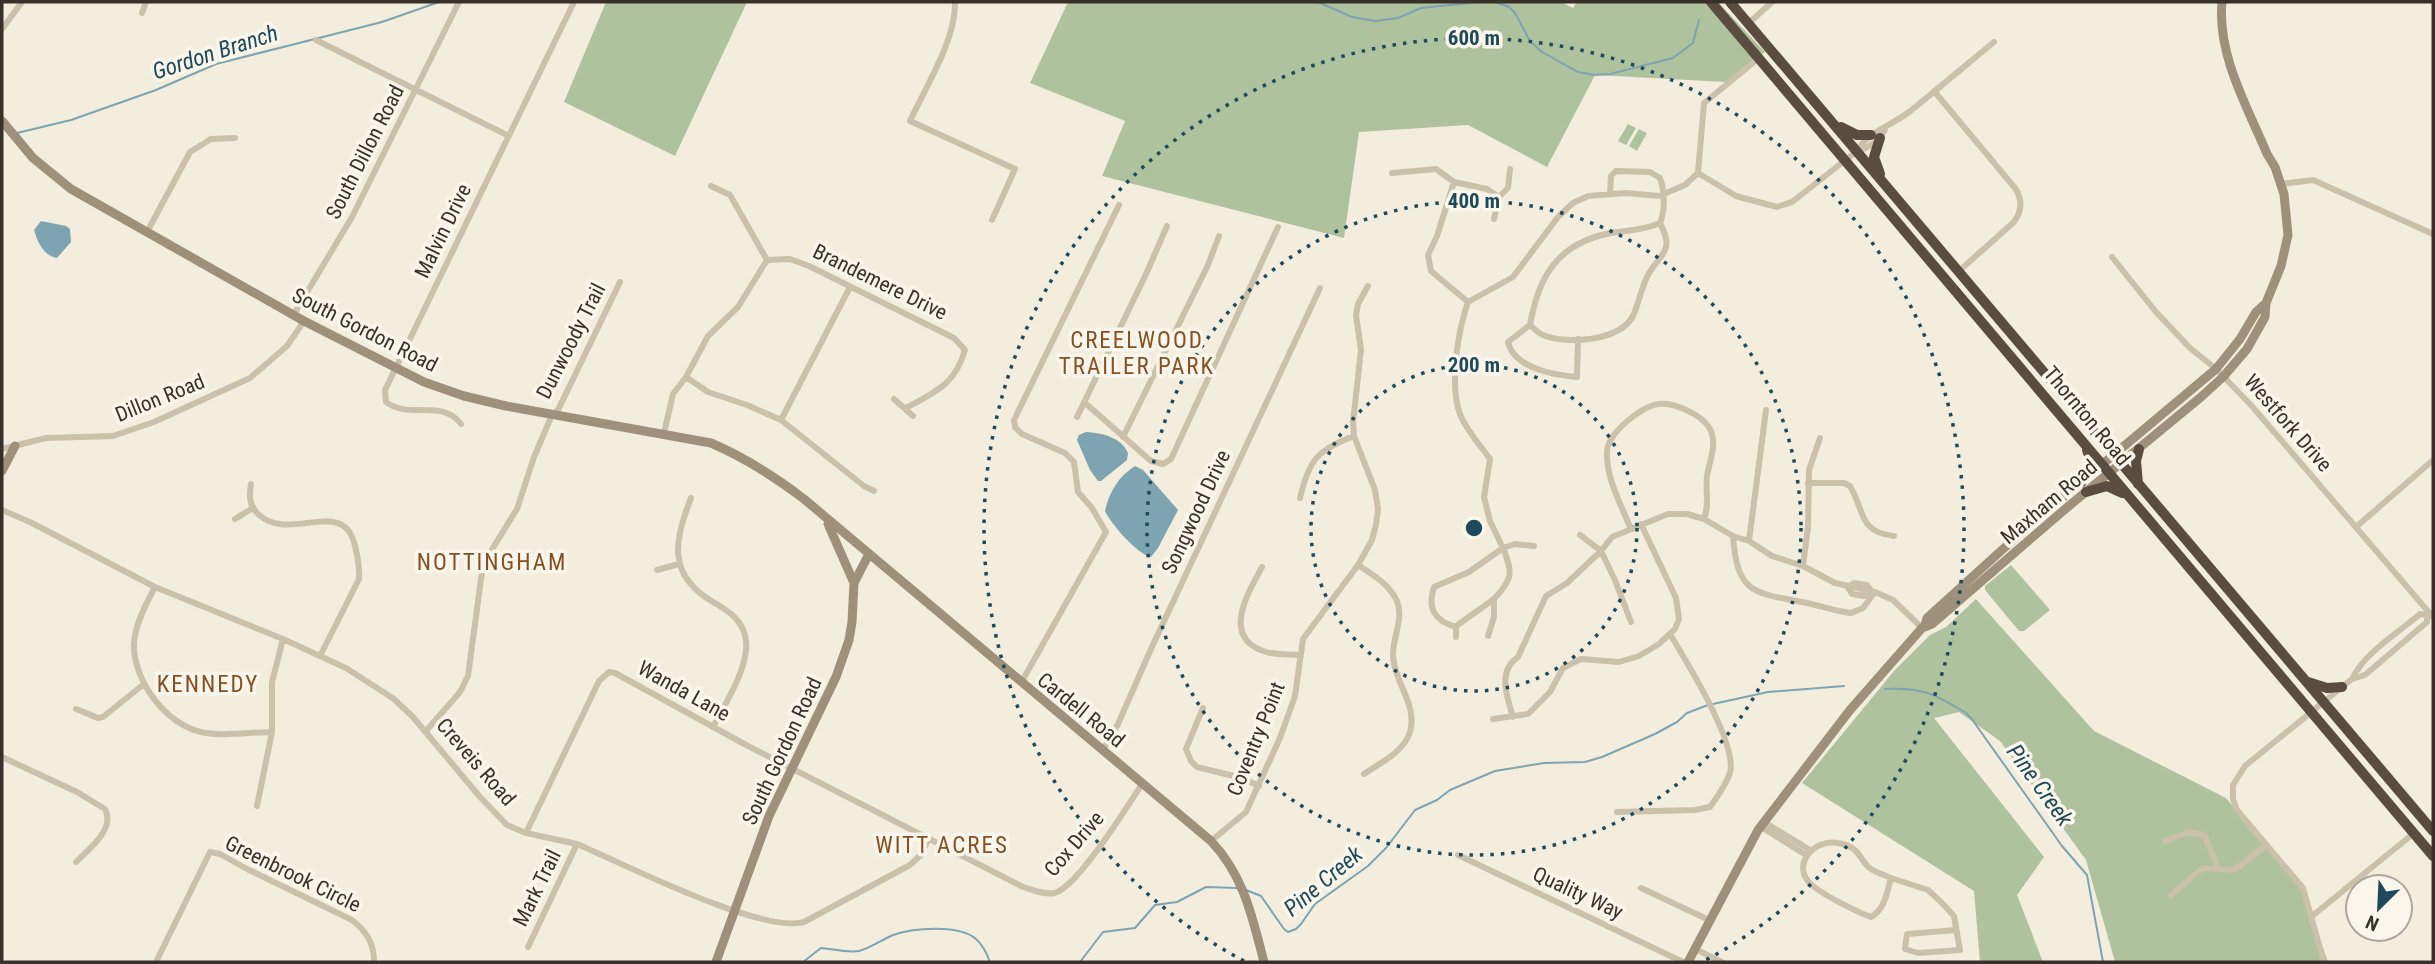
<svg xmlns="http://www.w3.org/2000/svg" width="2435" height="964" font-family="'Roboto Condensed',sans-serif">
	<style>
		.green { fill: #afc29e }
		.water { fill: #7da4b0 }
		.lines { fill: none; stroke-linecap: round; stroke-linejoin: round }
		.stream { stroke: #7da4b0; stroke-width: 2 }
		.street { stroke: #cbc0aa; stroke-width: 6 }
		.secondary { stroke: #9f907b; stroke-width: 9 }
		.highway { stroke: #5a4d40; stroke-width: 10 }
		.ring { fill: none; stroke: #1e4a5b; stroke-width: 3.5; stroke-dasharray: 3.5 7 }
		.labels { text-anchor: middle; stroke-width: 7; stroke-linejoin: round; paint-order: stroke }
		.street-label { font-size: 21px; fill: #393129; stroke: #faf6eb }
		.water-label { font-size: 23px; font-style: italic; fill: #1e4a5b; stroke: #faf6eb }
		.neighbourhood-label { font-size: 23px; letter-spacing: 2px; fill: #884f22; stroke: #faf6eb }
		.centre { fill: #1e4a5b; stroke: #faf6eb; stroke-width: 3.5 }
		.ring-label { font-size: 21px; text-anchor: middle; font-weight: bold; fill: #1e4a5b; stroke: #faf6eb; stroke-width: 7; stroke-linejoin: round; paint-order: stroke }
	</style>
	<rect width="100%" height="100%" fill="#f3edde"/>
	<path class="green" d="M 606,2 L 747,2 L 675,156 L 564,102 Z
		M 1068,2 L 1561,2 L 1573,8 L 1577,2 L 1718,2 L 1765,52 L 1725,82 L 1595,75 L 1547,167 L 1468,125 L 1359,132 L 1344,238 L 1102,176 L 1125,121 L 1030,83 Z
		M 1628,124 L 1636,128 L 1626,145 L 1618,141 Z
		M 1639,129 L 1647,133 L 1637,151 L 1629,146 Z
		M 2011,565 L 2050,610 L 2024,631 L 2019,631 L 1985,590 L 1985,586 Z
		M 1976,599 L 2094,731 L 2226,798 L 2303,891 L 2328,962 L 2115,962 L 2086,860 L 2000,741 L 1959,712 L 1934,718 L 2044,857 L 2017,895 L 2043,962 L 1980,962 L 1974,891 L 1802,783 L 1894,671 L 1930,635 L 1946,627 Z"/>
	<path class="water" d="M 41,221 L 66,226 L 70,229 L 71,242 L 57,258 C 43,255 38,243 34,230 Z
		M 1086,432 C 1102,433 1121,437 1128,453 L 1127,460 L 1101,481 L 1098,481 L 1090,470 L 1077,440 L 1079,435 Z
		M 1135,466 L 1143,470 L 1178,510 L 1158,548 L 1151,557 C 1137,554 1111,524 1105,511 C 1109,492 1119,476 1135,466 Z"/>
	<g class="lines">
		<path class="stream" d="M 1318,2 L 1352,17 L 1375,21 L 1398,18 L 1421,8 L 1480,2
			M 1495,2 L 1509,7 L 1515,13 L 1530,41 L 1542,52 L 1578,72 L 1594,75 L 1610,74 L 1673,58 L 1693,43 L 1699,20
			M 17,133 L 71,120 L 156,90 L 216,64 L 382,22 L 439,2
			M 1885,689 C 1922,687 1935,694 1966,713 L 1971,718 L 2062,846 L 2087,875 L 2103,962
			M 1713,704 L 1768,692 L 1844,686
			M 1246,890 L 1261,896 L 1284,929 L 1288,932 L 1296,929 L 1301,924 L 1315,904 L 1368,866 L 1386,848 L 1415,810 L 1437,800 L 1450,790 L 1495,771 L 1544,763 L 1585,762 L 1602,757 L 1655,734 L 1677,722 L 1687,713 L 1708,705
			M 803,962 L 821,948 C 833,949 847,953 859,951 C 871,948 881,940 893,935 C 913,928 959,924 976,939 C 983,945 987,954 990,962
			M 1080,962 L 1103,932 L 1135,928 L 1155,905 L 1177,902 L 1206,887 L 1237,888"/>
		<path class="street" d="M 955,2 C 956,40 926,86 910,121 L 1015,169 L 992,220
			M 142,13 L 146,2
			M 1749,23 L 1772,2
			M 2,29 L 22,2
			M 316,40 L 509,136
			M 1934,91 L 2015,188 C 2023,200 2022,211 2014,222 L 1959,271
			M 1857,151 C 1867,133 1892,125 1909,112 C 1938,89 1966,65 1994,42
			M 1392,173 L 1436,169 L 1454,182 L 1487,189 L 1499,197 L 1494,219
			M 1698,173 L 1736,196 L 1777,207 L 1792,202 L 1857,151 C 1869,148 1881,140 1885,129
			M 1454,182 L 1437,236 L 1428,255 L 1431,271 L 1468,302
			M 2281,184 L 2313,180 L 2433,234
			M 711,186 L 730,195 L 767,260
			M 1610,194 L 1611,176 L 1616,171 L 1650,172 L 1660,178 C 1665,191 1665,211 1660,223 C 1675,252 1661,252 1648,275 C 1641,288 1639,303 1633,316 C 1620,341 1566,345 1543,335 C 1538,333 1533,328 1530,325 C 1538,279 1556,245 1606,234 C 1624,230 1643,231 1660,223
			M 1499,197 L 1508,188 L 1510,169
			M 147,232 L 190,152 L 211,139 L 235,138
			M 2112,257 L 2156,312 L 2190,348 L 2216,369 L 2250,404 L 2433,617
			M 294,314 L 352,217 L 459,2
			M 1530,325 L 1508,342 C 1514,368 1553,375 1577,377 L 1578,339
			M 686,377 L 708,392 L 747,405 L 781,420 L 864,486 L 874,491
			M 894,399 L 913,416
			M 1084,402 L 1151,461 L 1163,464 L 1171,459 L 1278,227
			M 1077,417 L 1147,272 L 1167,226
			M 781,420 L 850,287
			M 461,424 C 441,398 409,420 386,402 L 385,390 L 574,2
			M 664,433 L 673,394 L 686,377 L 708,336 L 738,307 L 767,260 L 790,259 L 809,266 L 954,338 L 965,350 C 955,385 935,392 906,408
			M 1123,437 L 1208,265 L 1219,236
			M 2,449 L 46,438 L 113,436 L 154,422 L 250,378 L 287,346 L 304,321
			M 1808,483 L 1844,483 L 1850,486 C 1865,511 1858,532 1894,536
			M 251,484 C 249,496 249,505 258,514 C 289,544 344,495 355,546 C 358,558 360,567 359,579 L 320,656
			M 691,498 C 674,540 667,575 713,602 C 729,611 744,621 746,641 C 749,667 725,704 713,727
			M 1300,498 C 1309,459 1318,450 1354,436
			M 2,510 L 30,522 L 155,587 L 283,639 L 346,668 L 394,699 L 413,717 L 480,797 L 507,825 L 526,833 L 577,844 C 624,864 761,934 804,922 L 910,865 L 921,855 L 929,838
			M 235,519 L 253,508
			M 2356,527 L 2432,461
			M 1631,529 C 1621,505 1606,478 1607,452 C 1607,434 1642,405 1659,404 C 1675,402 1708,417 1712,434 C 1716,448 1709,463 1707,476 C 1705,492 1710,504 1704,519
			M 1580,535 L 1601,551 L 1615,580 L 1631,622
			M 1733,536 C 1737,592 1752,593 1802,602 C 1819,605 1834,611 1851,613 L 1863,608 L 1875,592
			M 1749,541 L 1766,410
			M 1534,546 L 1515,544 L 1503,548 L 1490,521 L 1484,497 L 1490,459 C 1480,445 1466,430 1460,414 C 1449,384 1458,331 1468,302 L 1513,277 L 1558,217 L 1573,203 L 1588,196 L 1626,193 L 1659,196 L 1685,185 L 1698,173 L 1704,103 L 1759,58
			M 1358,565 C 1373,575 1389,584 1397,601 C 1404,618 1393,637 1393,654 C 1393,681 1418,704 1410,732 C 1404,752 1380,763 1364,774
			M 1803,566 L 1808,527 L 1809,470 L 1820,438
			M 1262,567 C 1248,593 1220,638 1266,652 C 1276,655 1289,654 1300,655
			M 657,570 L 679,564
			M 1847,586 L 1852,594 L 1865,596 L 1871,591
			M 1849,586 L 1854,583 L 1867,585 L 1871,591
			M 155,587 C 146,604 136,623 134,642 C 132,679 165,724 201,732 C 223,737 249,732 272,732
			M 1456,627 C 1435,621 1427,609 1434,587 L 1469,572 L 1503,548 C 1513,573 1513,579 1494,599 L 1494,617 L 1488,636
			M 1456,637 L 1456,627 L 1459,624 L 1494,599
			M 2352,679 C 2365,652 2398,633 2420,614 L 2428,615
			M 1021,683 L 1106,532 L 1092,508 L 1078,492 L 1074,462 L 1065,453 L 1022,434 L 1015,427 L 1014,420 L 1119,205
			M 1203,708 L 1186,749 L 1191,761 L 1197,767 L 1242,778 L 1259,786
			M 76,709 L 98,718 L 103,717 L 144,684
			M 1513,717 C 1507,697 1497,671 1518,657 L 1546,596 L 1567,583 L 1601,551 L 1612,537 L 1668,514 L 1687,514 L 1704,519 L 1733,536 L 1749,541 L 1772,556 L 1803,566 L 1835,583 L 1875,592 L 1893,600 L 1922,628
			M 1493,719 L 1528,714 L 1550,692 L 1563,668 L 1581,659 L 1619,662 L 1639,656 L 1659,644 L 1675,629 L 1679,619 L 1676,598 L 1641,524
			M 426,731 L 460,692 L 468,676 L 483,564 L 517,509 L 534,457 L 552,415 L 558,410 L 620,282
			M 1103,750 L 1118,724 L 1151,649 L 1320,288
			M 2,757 L 77,792 L 105,809 C 116,829 88,850 76,862
			M 257,806 L 272,732 L 272,682 L 283,639
			M 1617,812 L 1695,810 L 1710,807 C 1717,797 1726,785 1730,773 C 1738,744 1686,661 1670,634
			M 1764,822 L 1810,850
			M 1761,827 L 1806,855
			M 526,833 L 599,681 L 609,672 L 615,673 L 748,746 L 1023,887 C 1033,890 1044,895 1055,893 C 1078,886 1127,807 1142,784
			M 1211,841 L 1246,812 L 1280,738 L 1295,696 L 1303,639 L 1358,565 L 1372,540 L 1376,525 L 1378,509 L 1375,490 L 1354,436 L 1353,422 L 1361,350 L 1356,315 L 1358,304 L 1368,286
			M 2165,841 L 2188,832 L 2204,835 L 2218,867
			M 1458,855 L 1683,962
			M 1891,878 C 1885,875 1877,873 1871,869 C 1858,860 1862,847 1838,843 C 1813,838 1789,867 1813,886 C 1827,897 1855,911 1871,917 C 1885,909 1887,892 1891,878 L 1928,890 L 1941,902 L 1954,916 L 1960,950 L 1918,953 L 1905,949 L 1907,934 L 1956,930
			M 1641,888 L 1709,920
			M 2171,895 L 2203,868 L 2234,870 L 2267,845
			M 2311,917 L 2414,833
			M 528,947 L 577,844
			M 1695,949 L 1722,962
			M 156,962 L 210,852 L 220,854 L 247,869 L 352,920 C 367,932 374,943 374,962
			M 2324,962 L 2303,888 L 2237,810 L 2233,799 L 2233,785 L 2245,766 L 2342,687 L 2352,679 L 2365,675 L 2427,622 L 2427,616"/>
		<path class="secondary" d="M 2,121 L 33,158 L 71,189 L 304,321 L 424,382 L 464,396 L 506,406 L 711,443 C 746,458 774,476 804,499 L 1211,841 C 1244,876 1252,916 1264,962
			M 2,471 L 15,446
			M 828,524 L 854,583
			M 1925,625 L 1927,618 L 2024,530 L 2216,369 L 2240,339 L 2256,312 L 2266,303
			M 716,962 L 769,816 L 836,677 L 849,640 L 852,622 L 854,583 L 869,554
			M 1688,962 L 1758,830 L 1850,710 L 1922,628 L 1932,624 L 2064,510 L 2201,397 L 2223,377 L 2247,349 L 2265,317 L 2266,303 L 2281,266 L 2288,235 L 2284,194 L 2275,167 L 2267,154 C 2247,106 2217,55 2222,2"/>
		<path class="highway" d="M 1711,2 L 2433,856
			M 1730,2 L 2433,831
			M 1841,127 L 1857,135 L 1871,135
			M 1880,138 L 1874,157 L 1880,174
			M 2081,483 C 2089,471 2093,463 2087,450
			M 2138,484 L 2136,461 L 2139,449
			M 2086,492 L 2107,486 L 2122,493
			M 2308,682 L 2327,688 L 2342,687"/>
	</g>
	<g class="ring">
		<circle cx="1474" cy="528" r="163"/>
		<circle cx="1474" cy="528" r="327"/>
		<path d="M1244 961A490 490 0 1 1 1704 961"/>
	</g>
	<g class="labels">
		<g class="street-label">
			<text transform="translate(365 152) rotate(-63)" y="7">South Dillon Road</text>
			<text transform="translate(443 231) rotate(-64)" y="7">Malvin Drive</text>
			<text transform="translate(880 282) rotate(26)" y="7">Brandemere Drive</text>
			<text transform="translate(365 330) rotate(27)" y="7">South Gordon Road</text>
			<text transform="translate(571 341) rotate(-63)" y="7">Dunwoody Trail</text>
			<text transform="translate(160 398) rotate(-22)" y="7">Dillon Road</text>
			<text transform="translate(2087 416) rotate(50)" y="7">Thornton Road</text>
			<text transform="translate(2288 423) rotate(49)" y="7">Westfork Drive</text>
			<text transform="translate(2049 502) rotate(-40)" y="7">Maxham Road</text>
			<text transform="translate(1196 512) rotate(-65)" y="7">Songwood Drive</text>
			<text transform="translate(684 691) rotate(29)" y="7">Wanda Lane</text>
			<text transform="translate(1081 710) rotate(39)" y="7">Cardell Road</text>
			<text transform="translate(1256 739) rotate(-68)" y="7">Coventry Point</text>
			<text transform="translate(782 751) rotate(-65)" y="7">South Gordon Road</text>
			<text transform="translate(476 762) rotate(49)" y="7">Creveis Road</text>
			<text transform="translate(1074 844) rotate(-49)" y="7">Cox Drive</text>
			<text transform="translate(293 874) rotate(26)" y="7">Greenbrook Circle</text>
			<text transform="translate(537 888) rotate(-64)" y="7">Mark Trail</text>
			<text transform="translate(1578 893) rotate(25)" y="7">Quality Way</text>
		</g>
		<g class="water-label">
			<text transform="translate(215 52) rotate(-18)" y="8">Gordon Branch</text>
			<text transform="translate(2040 785) rotate(54)" y="8">Pine Creek</text>
			<text transform="translate(1323 881) rotate(-40)" y="8">Pine Creek</text>
		</g>
		<g class="neighbourhood-label">
			<text x="1137" y="348">CREELWOOD<tspan x="1137" dy="26">TRAILER PARK</tspan></text>
			<text x="492" y="570">NOTTINGHAM</text>
			<text x="208" y="692">KENNEDY</text>
			<text x="942" y="853">WITT ACRES</text>
		</g>
	</g>
	<circle cx="1474" cy="528" r="10" class="centre"/>
	<g class="ring-label">
		<text x="1474" y="45">600 m</text>
		<text x="1474" y="208">400 m</text>
		<text x="1474" y="372">200 m</text>
	</g>
	<rect width="2435" height="964" fill="none" stroke="#393129" stroke-width="7"/>
	<g transform="translate(2379 908) rotate(204)"><circle r="33" fill="#faf6eb" stroke="#ada79d" stroke-width="2"/>
	<path d="M0-5L12 26L0 18L-12 26Z" fill="#1e4a5b"/>
	<text y="-10" font-size="19" font-weight="bold" text-anchor="middle" fill="#393129">N</text>
	</g>
</svg>
